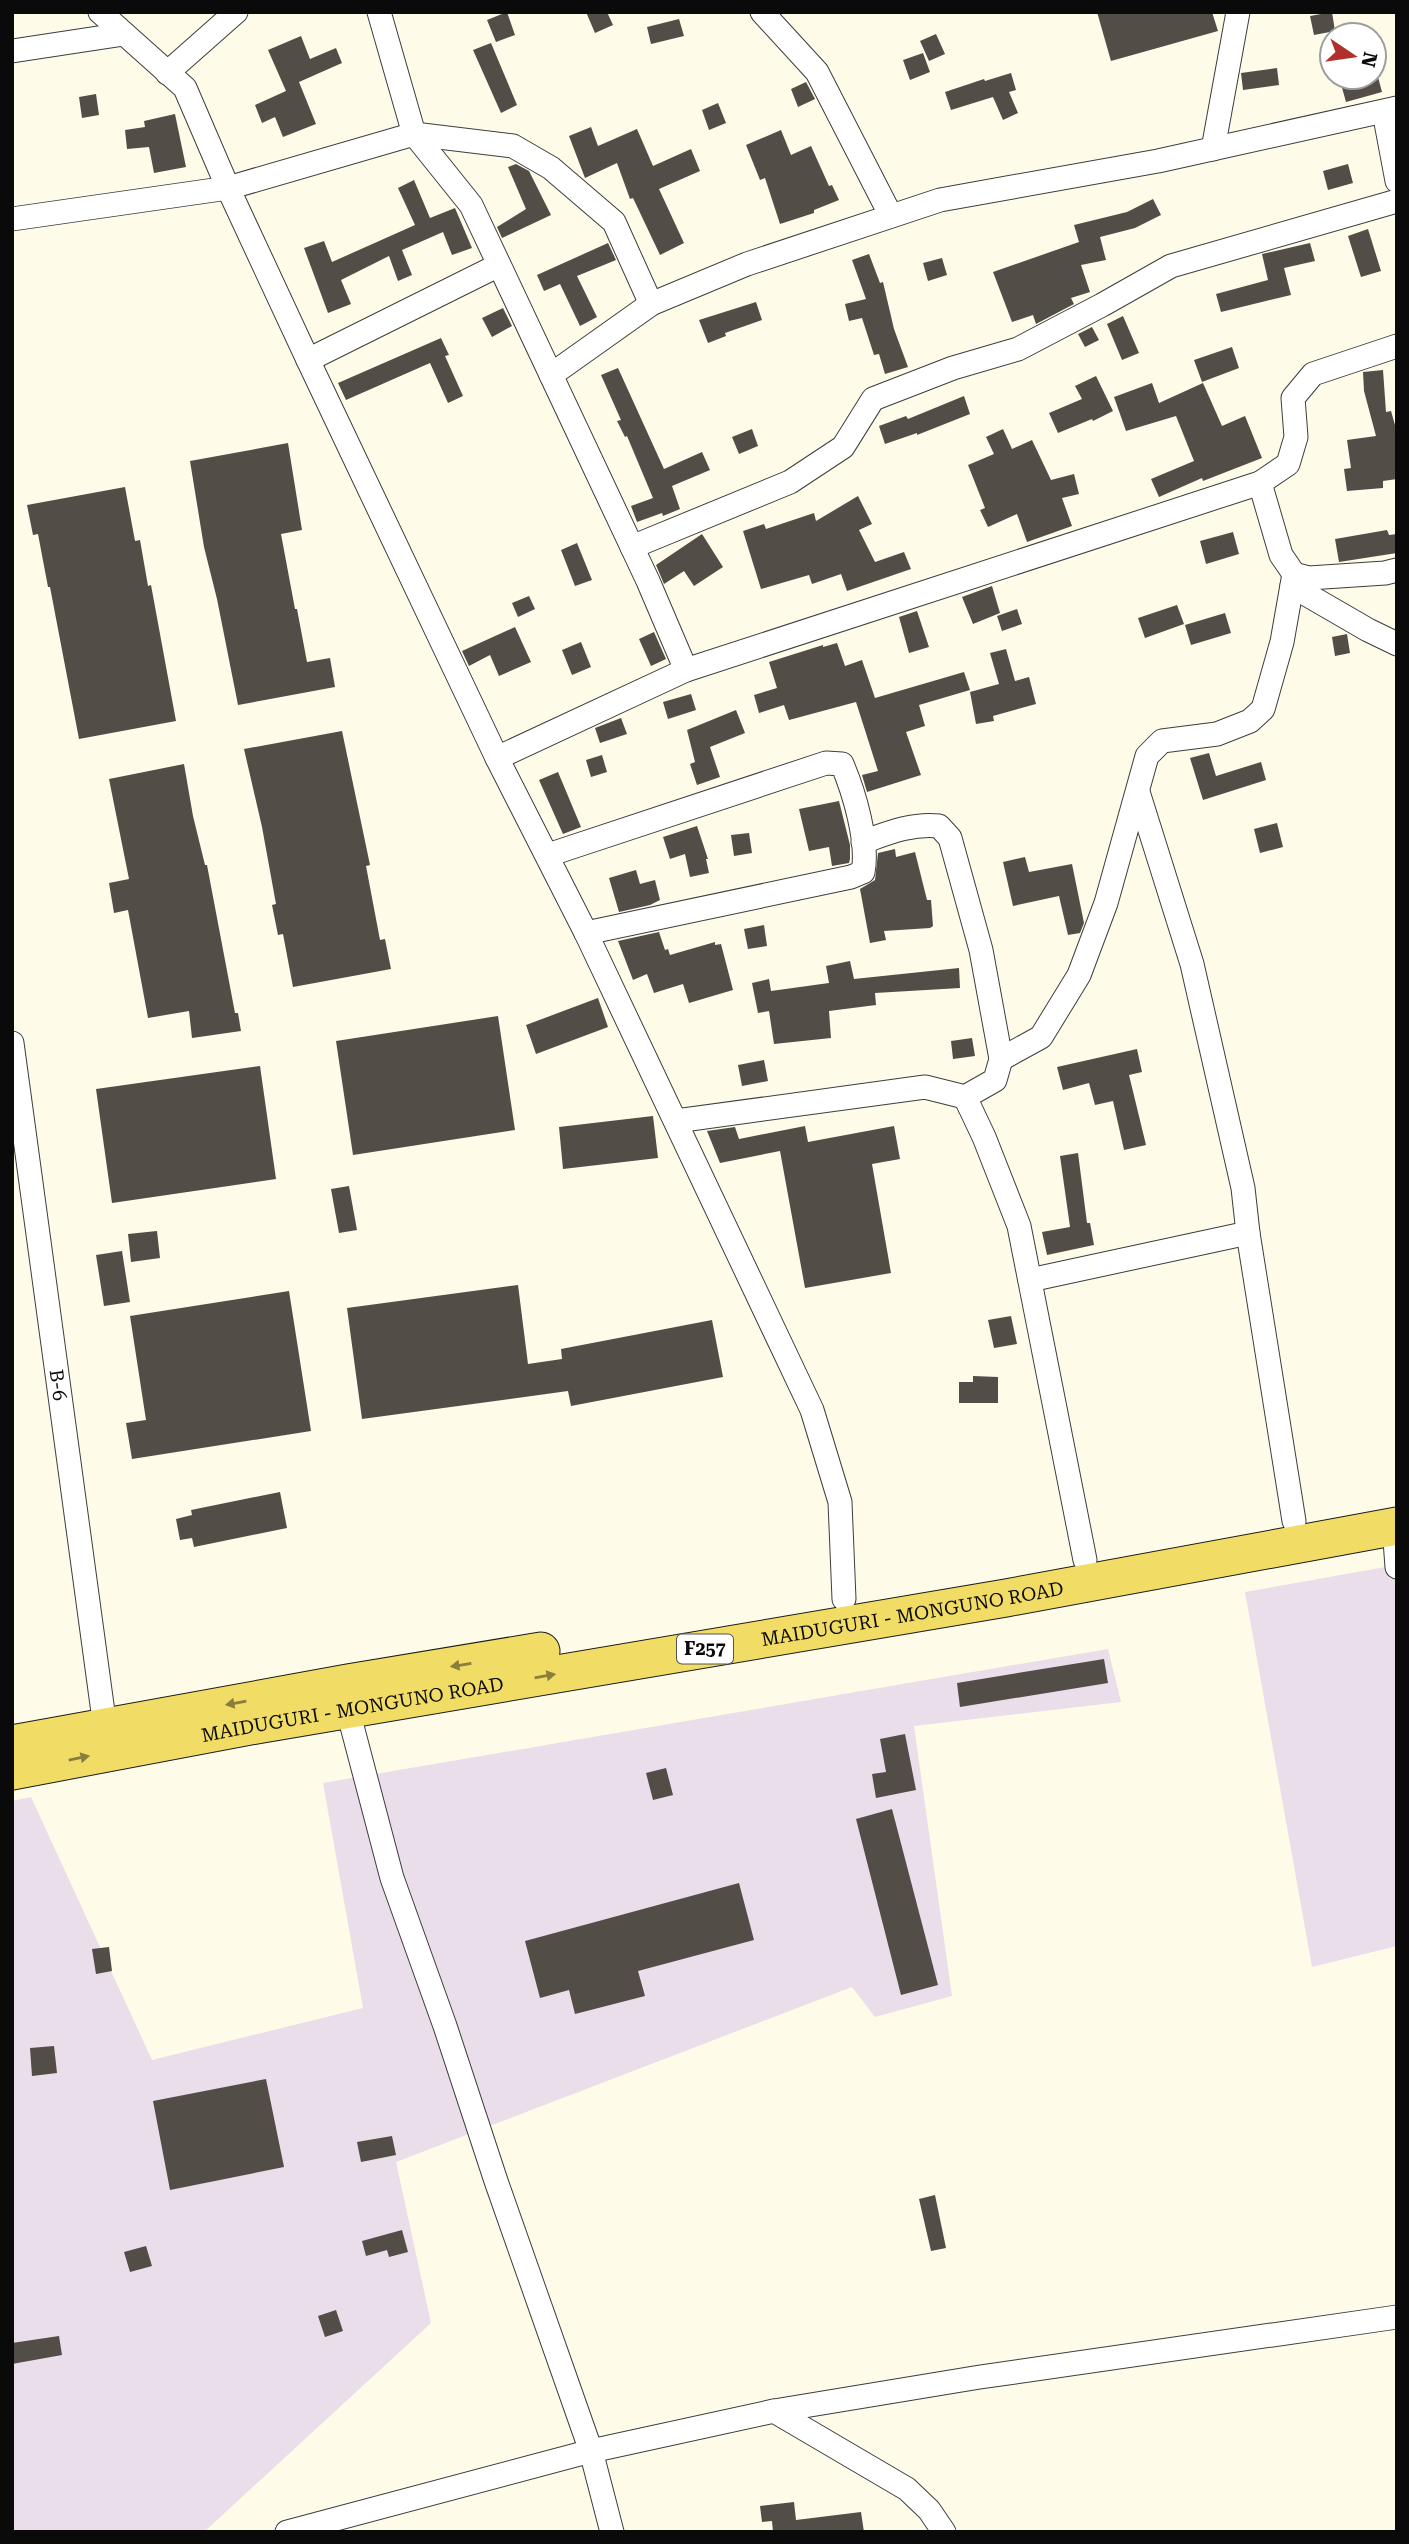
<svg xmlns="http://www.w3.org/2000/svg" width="1409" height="2544" font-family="'Roboto Serif',serif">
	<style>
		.industrial { fill: #e9dee9 }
		.building { fill: #524d47 }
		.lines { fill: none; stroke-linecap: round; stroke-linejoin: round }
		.minor-casing { stroke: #3d3d3d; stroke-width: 25 }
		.primary-casing { stroke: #1b1b1b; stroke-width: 39 }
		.minor { stroke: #fff; stroke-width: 23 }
		.primary { stroke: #f1dc65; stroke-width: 37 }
		.oneway { fill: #897e3c }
		.labels { text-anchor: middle; stroke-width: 7; stroke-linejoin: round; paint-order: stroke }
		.shield { fill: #fff; stroke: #545454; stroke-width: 2 }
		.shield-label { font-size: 18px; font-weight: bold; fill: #0a0a0a }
		.street-label { font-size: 19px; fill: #0a0a0a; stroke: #fff }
	</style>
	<rect width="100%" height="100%" fill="#fefce9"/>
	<path class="industrial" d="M 1397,1565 L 1397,1946 L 1312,1967 L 1245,1592 Z
		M 1108,1649 L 1121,1702 L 914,1726 L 952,1996 L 875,2017 L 852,1987 L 396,2162 L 431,2323 L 204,2532 L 12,2532 L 12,1801 L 31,1797 L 152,2060 L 363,2008 L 323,1783 Z"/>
	<path class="building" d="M 507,12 L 515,35 L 496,42 L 487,20 Z
		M 586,12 L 607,12 L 613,25 L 595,33 Z
		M 1097,12 L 1212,12 L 1218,31 L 1111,61 Z
		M 1332,12 L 1335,31 L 1314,35 L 1310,16 Z
		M 679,19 L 684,36 L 651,44 L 647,27 Z
		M 936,34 L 945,54 L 929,61 L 920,41 Z
		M 301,36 L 310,59 L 336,48 L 342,63 L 299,82 L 316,124 L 283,137 L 275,117 L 262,123 L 255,105 L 286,91 L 268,50 Z
		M 491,43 L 517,105 L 501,113 L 473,50 Z
		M 923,53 L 930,72 L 910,80 L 903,60 Z
		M 1277,68 L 1279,85 L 1243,90 L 1241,73 Z
		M 1011,73 L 1016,90 L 1009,92 L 1018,113 L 1003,120 L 993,97 L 951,110 L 945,92 L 984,79 L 985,81 Z
		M 1339,77 L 1378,77 L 1382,92 L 1346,102 Z
		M 806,82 L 815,99 L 798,107 L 791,89 Z
		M 96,94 L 99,115 L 82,118 L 79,97 Z
		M 718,103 L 726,123 L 709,130 L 702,110 Z
		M 175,114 L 186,167 L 154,173 L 149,147 L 127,149 L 125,130 L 145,127 L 144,121 Z
		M 591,127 L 598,146 L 637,129 L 653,166 L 691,149 L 700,171 L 659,189 L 684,243 L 660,255 L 633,198 L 630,199 L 617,163 L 585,178 L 569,136 Z
		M 781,130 L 791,155 L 811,146 L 829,186 L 832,185 L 839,200 L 814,210 L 814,213 L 780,224 L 765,178 L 760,180 L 746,145 Z
		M 516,164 L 529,171 L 551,215 L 502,238 L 497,227 L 526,209 L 508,167 Z
		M 1348,164 L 1353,183 L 1328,190 L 1323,171 Z
		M 414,180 L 430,218 L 455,208 L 472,248 L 452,255 L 443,232 L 402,250 L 412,275 L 398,281 L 389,256 L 341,280 L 351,304 L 328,313 L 304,248 L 324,241 L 332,262 L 415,225 L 398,188 Z
		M 1153,199 L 1161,215 L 1135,228 L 1100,237 L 1106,260 L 1081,265 L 1090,292 L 1071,298 L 1074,304 L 1036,324 L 1033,315 L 1012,322 L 993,272 L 1079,242 L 1074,225 L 1127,212 Z
		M 1368,229 L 1381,271 L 1361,277 L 1348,236 Z
		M 608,243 L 616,260 L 577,276 L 597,317 L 580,326 L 560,284 L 544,291 L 537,275 Z
		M 1310,243 L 1315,261 L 1284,268 L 1291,295 L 1221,312 L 1216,294 L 1268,280 L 1262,254 Z
		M 869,254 L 880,283 L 883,282 L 894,329 L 908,367 L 885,374 L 879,354 L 874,355 L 862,318 L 849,321 L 845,304 L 866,299 L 852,260 Z
		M 942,258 L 947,275 L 928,281 L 923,263 Z
		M 756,302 L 762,320 L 725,333 L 726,336 L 708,343 L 699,320 Z
		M 503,308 L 512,326 L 492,337 L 482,318 Z
		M 1123,316 L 1139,353 L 1122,360 L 1107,324 Z
		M 1092,327 L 1099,340 L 1085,347 L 1078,334 Z
		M 441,338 L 449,355 L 445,356 L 463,396 L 448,403 L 430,363 L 346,400 L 338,383 Z
		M 1232,347 L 1239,368 L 1202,382 L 1194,360 Z
		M 618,368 L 664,469 L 702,452 L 710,470 L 672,486 L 680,509 L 663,516 L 662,513 L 637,522 L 631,506 L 653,498 L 627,436 L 625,437 L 617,421 L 621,420 L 601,375 Z
		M 1383,370 L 1386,412 L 1391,411 L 1397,432 L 1397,479 L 1383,481 L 1383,488 L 1347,491 L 1344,469 L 1351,468 L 1347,440 L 1376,436 L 1364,391 L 1363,372 Z
		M 1096,376 L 1113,411 L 1093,421 L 1092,419 L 1058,433 L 1049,413 L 1082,399 L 1075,386 Z
		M 1152,383 L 1159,403 L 1203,383 L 1222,426 L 1245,416 L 1262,458 L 1203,481 L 1202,478 L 1159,497 L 1151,479 L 1194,461 L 1176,416 L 1126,431 L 1114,397 Z
		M 964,396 L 970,414 L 917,435 L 917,433 L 885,444 L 879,426 L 906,416 L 908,419 Z
		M 752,429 L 758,446 L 739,454 L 732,437 Z
		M 1003,429 L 1012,449 L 1032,440 L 1051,480 L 1074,474 L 1079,494 L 1062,498 L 1072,526 L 1027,542 L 1017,514 L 988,527 L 980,510 L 985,508 L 968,465 L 994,454 L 986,437 Z
		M 288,443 L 302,530 L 281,534 L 295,609 L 297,609 L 307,662 L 330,658 L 335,687 L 238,705 L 217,599 L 204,547 L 190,461 Z
		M 125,487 L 135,541 L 140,540 L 148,586 L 151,585 L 176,721 L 79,739 L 50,587 L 48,587 L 38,534 L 33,535 L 27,505 Z
		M 858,496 L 872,524 L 859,530 L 875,562 L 904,552 L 911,569 L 847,591 L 841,574 L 812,584 L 809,575 L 761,589 L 743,531 L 764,524 L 766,529 L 814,513 L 816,521 Z
		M 1387,530 L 1389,535 L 1397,534 L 1397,553 L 1339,562 L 1335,539 Z
		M 1233,532 L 1239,554 L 1206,564 L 1200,541 Z
		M 702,534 L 723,567 L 694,586 L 684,571 L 664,584 L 656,565 Z
		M 577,543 L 592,580 L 575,586 L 561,550 Z
		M 992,586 L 1000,613 L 973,624 L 962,597 Z
		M 529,596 L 535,609 L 518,617 L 512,603 Z
		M 1177,605 L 1184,624 L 1145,638 L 1138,618 Z
		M 1017,609 L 1022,624 L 1002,631 L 997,616 Z
		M 917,611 L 929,647 L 909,653 L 899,617 Z
		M 1225,613 L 1231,633 L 1191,645 L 1185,625 Z
		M 515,627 L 531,662 L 499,676 L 490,655 L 469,666 L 462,651 Z
		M 654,632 L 666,659 L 651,666 L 639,639 Z
		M 1347,634 L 1350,653 L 1335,656 L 1332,637 Z
		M 581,642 L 591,667 L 572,675 L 562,650 Z
		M 837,643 L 845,666 L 862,660 L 875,698 L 964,672 L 970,690 L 919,705 L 925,726 L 906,732 L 921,775 L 867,792 L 862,775 L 878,771 L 856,702 L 789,720 L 784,705 L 759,713 L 754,695 L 777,688 L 769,662 L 823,645 L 823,647 Z
		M 1006,649 L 1015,681 L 1029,677 L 1036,704 L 993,716 L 994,721 L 976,724 L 970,692 L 999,684 L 990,653 Z
		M 691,694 L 696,710 L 668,719 L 663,702 Z
		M 736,710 L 745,733 L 710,747 L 720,777 L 697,785 L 690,764 L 695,762 L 687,730 Z
		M 621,718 L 627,734 L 600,743 L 595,728 Z
		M 342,731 L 370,865 L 366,866 L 380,940 L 385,939 L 391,969 L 293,987 L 283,934 L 278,935 L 272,905 L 276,904 L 262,827 L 244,749 Z
		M 1209,753 L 1216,776 L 1261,762 L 1266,780 L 1203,800 L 1190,758 Z
		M 602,755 L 607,772 L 591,777 L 586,760 Z
		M 184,764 L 193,816 L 205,865 L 207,865 L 235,1013 L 238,1013 L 241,1031 L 192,1038 L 189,1011 L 148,1018 L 128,910 L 114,913 L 109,883 L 129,879 L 109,779 Z
		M 558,772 L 581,827 L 563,834 L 539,780 Z
		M 839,801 L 850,845 L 850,859 L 849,863 L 832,866 L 829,847 L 809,851 L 799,809 Z
		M 1277,823 L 1283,847 L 1260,853 L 1254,829 Z
		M 697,826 L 708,859 L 706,859 L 709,873 L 690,877 L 685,854 L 670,859 L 663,837 Z
		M 749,833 L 752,853 L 734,856 L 731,835 Z
		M 895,849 L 896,857 L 915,852 L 927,900 L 931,900 L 933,926 L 930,928 L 884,931 L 886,940 L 870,943 L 860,889 L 875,880 L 878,853 Z
		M 1025,857 L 1029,872 L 1072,864 L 1084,923 L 1080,933 L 1068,935 L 1059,896 L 1013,906 L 1003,862 Z
		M 636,870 L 640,884 L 655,880 L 660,900 L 650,905 L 619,912 L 609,878 Z
		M 764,925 L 767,946 L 748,949 L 744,929 Z
		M 659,932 L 665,950 L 668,949 L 670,955 L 715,942 L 715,945 L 721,944 L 733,990 L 689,1003 L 683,984 L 654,993 L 647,974 L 633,980 L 618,941 Z
		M 850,961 L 854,979 L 959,968 L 960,988 L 875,993 L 876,1005 L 829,1011 L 831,1038 L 774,1044 L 769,1011 L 758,1013 L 752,983 L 769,979 L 771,991 L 829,983 L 826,966 Z
		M 598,998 L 608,1027 L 536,1054 L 526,1025 Z
		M 498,1016 L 515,1130 L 353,1155 L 336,1041 Z
		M 972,1038 L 975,1056 L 953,1059 L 951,1041 Z
		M 1137,1049 L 1142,1072 L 1129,1075 L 1146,1145 L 1124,1150 L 1113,1101 L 1095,1105 L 1089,1083 L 1063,1090 L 1057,1067 Z
		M 764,1060 L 768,1081 L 742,1086 L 738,1065 Z
		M 260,1066 L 276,1179 L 112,1203 L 96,1089 Z
		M 653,1116 L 658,1158 L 563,1169 L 559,1127 Z
		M 805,1126 L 808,1142 L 894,1126 L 900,1159 L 872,1164 L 891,1273 L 805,1288 L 780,1151 L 720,1163 L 707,1131 L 735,1127 L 739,1139 Z
		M 1078,1153 L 1087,1223 L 1090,1223 L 1094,1245 L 1047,1255 L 1042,1232 L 1070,1227 L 1060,1156 Z
		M 349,1186 L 357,1230 L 339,1233 L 331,1189 Z
		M 157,1231 L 160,1258 L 131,1262 L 128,1234 Z
		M 122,1251 L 130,1302 L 104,1306 L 96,1255 Z
		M 518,1285 L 528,1364 L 562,1359 L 561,1349 L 712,1320 L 723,1377 L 571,1406 L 568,1391 L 362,1419 L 347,1308 Z
		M 289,1291 L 311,1431 L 132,1459 L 126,1423 L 146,1420 L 130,1316 Z
		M 1011,1316 L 1017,1344 L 994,1348 L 988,1320 Z
		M 973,1376 L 998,1377 L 998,1403 L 959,1403 L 959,1382 L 973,1382 Z
		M 280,1492 L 287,1528 L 194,1547 L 192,1538 L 180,1540 L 176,1519 L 192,1515 L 191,1510 Z
		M 1104,1659 L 1108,1683 L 960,1707 L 957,1683 Z
		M 905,1734 L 916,1790 L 876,1798 L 872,1774 L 886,1772 L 880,1739 Z
		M 666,1768 L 673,1795 L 653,1800 L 646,1773 Z
		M 892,1809 L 938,1985 L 901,1995 L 856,1819 Z
		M 739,1883 L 754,1940 L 638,1971 L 645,1996 L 575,2014 L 569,1990 L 540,1998 L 525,1941 Z
		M 109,1947 L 112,1971 L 96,1974 L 92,1949 Z
		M 54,2046 L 57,2073 L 32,2076 L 30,2048 Z
		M 266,2079 L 284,2167 L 170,2190 L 153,2101 Z
		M 392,2136 L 396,2155 L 361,2162 L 357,2142 Z
		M 935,2195 L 946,2248 L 931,2251 L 919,2199 Z
		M 402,2230 L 408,2252 L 389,2257 L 387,2250 L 366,2256 L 362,2241 Z
		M 146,2246 L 152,2266 L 130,2272 L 124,2252 Z
		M 336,2310 L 343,2331 L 325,2337 L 318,2316 Z
		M 59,2336 L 62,2355 L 12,2364 L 12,2343 Z
		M 794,2502 L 796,2520 L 861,2512 L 864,2532 L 773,2532 L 772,2521 L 762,2522 L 760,2506 Z"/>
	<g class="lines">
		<defs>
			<g id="minor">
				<path d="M 100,12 L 185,88 L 228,188 L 308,360 L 497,758 L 586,933 L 812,1410 L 840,1502 L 844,1599"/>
				<path d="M 379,12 L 414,134 L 471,205 L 648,581 L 686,670"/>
				<path d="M 762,12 L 817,72 L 891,216"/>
				<path d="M 12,51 L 124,34"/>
				<path d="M 167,73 L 236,12"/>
				<path d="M 1384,112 L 1397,181"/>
				<path d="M 1213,149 L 1238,12"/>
				<path d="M 12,219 L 228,188 L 414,134 L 513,146 L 551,168 L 614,222 L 651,304"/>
				<path d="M 308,360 L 499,265"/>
				<path d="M 551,375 L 651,304 L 747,264 L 940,200 L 1158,161 L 1397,108"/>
				<path d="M 1260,483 L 1281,555 L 1294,574 L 1309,578 L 1385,573 L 1397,570"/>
				<path d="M 632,547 L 790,482 L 843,447 L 873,399 L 953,368 L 1018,349 L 1102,305 L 1171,266 L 1397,201"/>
				<path d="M 1292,586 L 1368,630 L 1397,644"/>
				<path d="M 497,758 L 686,670 L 1260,483 L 1288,464 L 1296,437 L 1293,398 L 1313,374 L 1397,346"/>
				<path d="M 1138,792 L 1192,964 L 1243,1188 L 1248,1233 L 1294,1521"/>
				<path d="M 548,855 L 826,763 L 842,764 C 854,792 869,842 863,872 L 851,877 L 586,933"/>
				<path id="s1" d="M 12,1043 L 105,1727"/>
				<path d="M 1001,1059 L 1041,1037 L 1079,975 L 1106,903 L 1147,756 L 1162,741 L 1217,734 L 1250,721 L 1263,709 L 1282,642 L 1294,574"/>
				<path d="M 965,1097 L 984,1137 L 1019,1226 L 1085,1560"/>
				<path d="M 676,1121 L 925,1087 L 965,1097 L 995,1080 L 1001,1059 L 981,950 L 950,838 L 939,826 C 912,823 888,833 863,842"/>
				<path d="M 1030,1280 L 1248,1233"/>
				<path d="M 1394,1527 L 1397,1567"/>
				<path d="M 348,1711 L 392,1878 L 445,2026 L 496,2181 L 591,2451 L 612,2532"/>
				<path d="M 774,2411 L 907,2489 L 929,2510 L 944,2532"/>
				<path d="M 287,2532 L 591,2451 L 774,2411 L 980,2377 L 1397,2317"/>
			</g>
			<g id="primary">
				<path d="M 12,1744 L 348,1683 L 541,1651"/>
				<path id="s2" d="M 12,1771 L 256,1725 L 1006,1598 L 1397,1526"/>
			</g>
		</defs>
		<use href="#minor" class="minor-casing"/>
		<use href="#primary" class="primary-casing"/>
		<use href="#minor" class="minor"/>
		<use href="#primary" class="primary"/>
	</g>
	<defs><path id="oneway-solid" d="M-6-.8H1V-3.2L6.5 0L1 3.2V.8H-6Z" transform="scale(1.75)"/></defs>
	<g class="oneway">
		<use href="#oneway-solid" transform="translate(461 1665) rotate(171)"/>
		<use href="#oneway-solid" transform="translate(545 1676) rotate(-10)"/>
		<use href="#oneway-solid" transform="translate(236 1703) rotate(170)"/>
		<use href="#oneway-solid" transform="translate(79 1758) rotate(-11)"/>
	</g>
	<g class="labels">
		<rect class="shield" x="677" y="1634.5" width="56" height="29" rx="5"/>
		<g class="shield-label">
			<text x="705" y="1655">F257</text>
		</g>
		<g class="street-label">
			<text dy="7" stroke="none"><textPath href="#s1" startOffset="345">B-6</textPath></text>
			<text dy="7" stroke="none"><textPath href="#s2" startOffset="914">MAIDUGURI - MONGUNO ROAD</textPath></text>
			<text dy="7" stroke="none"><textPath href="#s2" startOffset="346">MAIDUGURI - MONGUNO ROAD</textPath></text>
		</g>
	</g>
	<rect width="1409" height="2544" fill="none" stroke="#0a0a0a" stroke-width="28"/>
	<g transform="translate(1353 56) rotate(103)"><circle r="33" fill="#ffffff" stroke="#9d9d9d" stroke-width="2"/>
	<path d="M0-5L12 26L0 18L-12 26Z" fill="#b2302b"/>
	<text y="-10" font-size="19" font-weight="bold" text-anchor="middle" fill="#0a0a0a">N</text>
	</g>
</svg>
